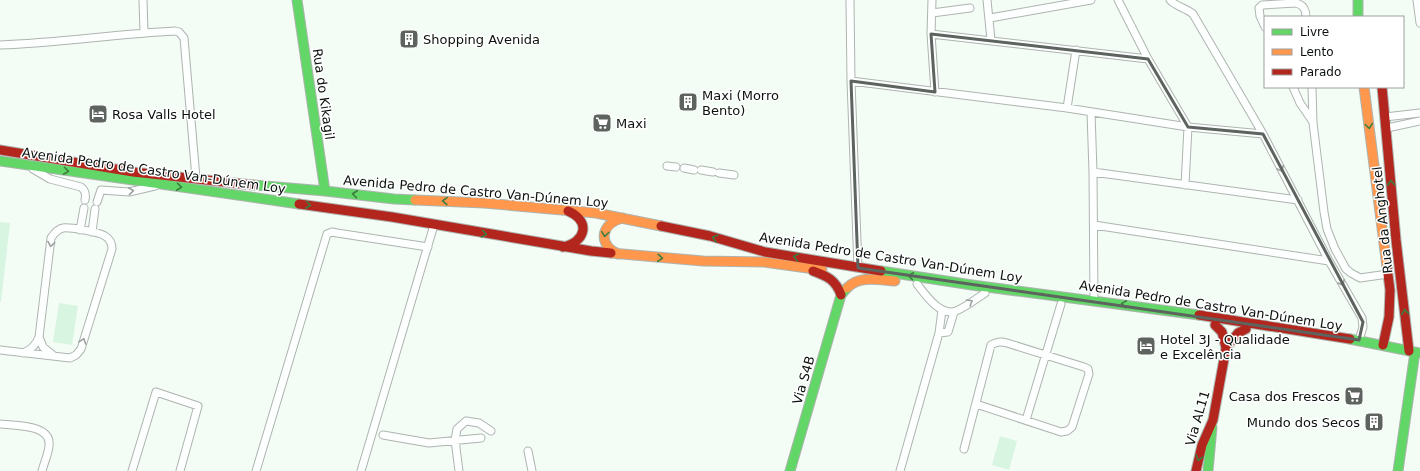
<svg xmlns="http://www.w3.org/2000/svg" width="1420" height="471" font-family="'DejaVu Sans',sans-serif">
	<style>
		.grass { fill: #d7f5e1 }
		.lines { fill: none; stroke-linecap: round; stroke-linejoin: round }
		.street-casing { stroke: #aeb4b0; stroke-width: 9 }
		.fast-casing { stroke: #aeb4b0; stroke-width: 11 }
		.slow-casing { stroke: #aeb4b0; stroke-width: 11 }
		.jam-casing { stroke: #aeb4b0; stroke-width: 11 }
		.street { stroke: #fdfffe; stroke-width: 7 }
		.fast { stroke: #63d668; stroke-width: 9 }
		.slow { stroke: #ff974d; stroke-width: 9 }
		.jam { stroke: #b3261e; stroke-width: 9 }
		.oneway { stroke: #3b7d3f }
		.oneway2 { stroke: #9ca09e }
		.marked { fill: none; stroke: #5d635f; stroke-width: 3; stroke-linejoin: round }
		.labels { text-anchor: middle; stroke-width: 3; stroke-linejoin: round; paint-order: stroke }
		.poi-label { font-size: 13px; fill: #0b110d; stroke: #fff; text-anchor: start }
		.street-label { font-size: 13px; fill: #0b110d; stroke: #fff }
	</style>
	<rect width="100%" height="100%" fill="#f4fcf6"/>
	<path class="grass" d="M 0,222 L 10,223 L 1,302 L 0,302 Z
		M 59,303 L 78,306 L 72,345 L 53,342 Z
		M 1000,436 L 1017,441 L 1009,470 L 992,465 Z"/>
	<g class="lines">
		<defs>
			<path id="street" d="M 143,0 L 144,32
				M 850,0 L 851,81 L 858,268
				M 932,0 L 931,34 L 935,92
				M 987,0 L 991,40
				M 1118,0 L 1148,59 L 1188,127 L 1185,185
				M 1170,0 C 1173,5 1186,8 1193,14 L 1263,134 L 1329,261 L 1362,318 L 1363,327 L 1359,340
				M 1417,0 L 1420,23
				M 932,13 L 970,8
				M 990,18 L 1091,0
				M 1265,27 L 1260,16 L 1259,8 L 1262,5 L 1296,3 C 1304,5 1306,10 1306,17
				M 931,34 L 1148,59
				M 0,45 C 58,43 116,34 175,31 L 179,32 L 184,38 L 196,178
				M 851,81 L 1067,108 L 1188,127 L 1263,134
				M 1293,87 L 1300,103 L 1313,122
				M 1312,87 L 1313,123 L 1324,212 L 1327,229 L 1335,249 L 1346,269 L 1351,273 L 1360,278 L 1388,274
				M 1067,108 L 1076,50
				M 1091,112 L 1093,172 L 1094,300
				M 1385,117 L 1420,113
				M 1387,128 L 1420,121
				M 667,166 L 676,167
				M 684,168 L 694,170
				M 33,169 L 50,179 L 81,187 C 86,191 86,195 85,200
				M 701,170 L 713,172
				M 1093,172 L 1298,200
				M 719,173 L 734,175
				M 97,202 L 101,190 L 129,192 L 155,186
				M 1094,225 L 1329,261
				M 80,230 L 84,208
				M 92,232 L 95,209
				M 917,284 C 925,294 940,317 956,311 C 966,307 976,299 985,293
				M 939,333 L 948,332 L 954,312
				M 39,337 L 43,347 L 54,356
				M 0,350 L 70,358 L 76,355 L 81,349 L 112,249 C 112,244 110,239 105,236 C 100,232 69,227 63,228 C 57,229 54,234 51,238 L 39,337 C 36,345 31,350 23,353
				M 1026,420 L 1061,304
				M 0,424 C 15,426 52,424 49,446 C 48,455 44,463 42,471
				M 383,435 L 429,443 L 481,438
				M 964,449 L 991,345 C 997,342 1000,341 1007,343 L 1084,367 L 1088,369 L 1089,374 L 1072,427 L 1067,431 L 1061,432 L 976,404
				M 528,451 L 532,471
				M 132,471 L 156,392 L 198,406 L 180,471
				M 256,471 L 327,234 L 332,232 L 337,233 L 428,247
				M 361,471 L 434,225
				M 459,471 L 455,440 L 457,429 L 466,421 L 479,423 L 491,431
				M 900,471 L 939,333 L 942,310"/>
			<path id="fast" d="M 297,0 L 325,191
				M 1358,0 L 1358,17
				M 0,161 L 299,204
				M 253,185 L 325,191 L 394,199 L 415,200
				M 881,271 L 972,285 L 1199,315
				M 1350,339 L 1420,353
				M 790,471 L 841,295 L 847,288
				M 1208,471 L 1212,427
				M 1398,471 L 1414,359"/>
			<path id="slow" d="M 1364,87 L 1387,267
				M 415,200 L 484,203 L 596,213 L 661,226
				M 611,253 L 703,261 L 764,262 L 822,270
				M 618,254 C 597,244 601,223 623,218
				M 847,288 C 859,275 879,280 895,281"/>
			<path id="jam" d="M 1382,87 L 1396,240 L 1409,351
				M 0,150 L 133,172 L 253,185
				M 299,204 L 392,217 L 591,251 L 611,253
				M 661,226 L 710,236 L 765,252 L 881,271
				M 563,247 C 586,242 591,221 568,211
				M 813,271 C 827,276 836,280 841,295
				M 1199,315 L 1350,339
				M 1215,325 L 1222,332 L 1226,348
				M 1383,345 L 1389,317 L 1390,290 L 1387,267
				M 1196,471 L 1202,445 L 1213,420 L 1226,348 L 1238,333 L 1246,329"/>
		</defs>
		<use href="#street" class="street-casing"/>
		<use href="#fast" class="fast-casing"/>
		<use href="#slow" class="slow-casing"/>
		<use href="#jam" class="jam-casing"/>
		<use href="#street" class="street"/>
		<use href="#fast" class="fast"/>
		<use href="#slow" class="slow"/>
		<use href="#jam" class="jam"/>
	</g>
	<defs><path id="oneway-chevron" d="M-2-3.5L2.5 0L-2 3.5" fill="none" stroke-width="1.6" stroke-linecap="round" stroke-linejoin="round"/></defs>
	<g class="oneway">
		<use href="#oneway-chevron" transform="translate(1369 126) rotate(82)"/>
		<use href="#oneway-chevron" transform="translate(66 171) rotate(8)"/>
		<use href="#oneway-chevron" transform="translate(1391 183) rotate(-95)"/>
		<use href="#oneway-chevron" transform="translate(179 187) rotate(8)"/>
		<use href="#oneway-chevron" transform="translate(355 194) rotate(-173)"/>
		<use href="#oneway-chevron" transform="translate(445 201) rotate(-178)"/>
		<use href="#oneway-chevron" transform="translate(308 205) rotate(8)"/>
		<use href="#oneway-chevron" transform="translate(484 234) rotate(10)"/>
		<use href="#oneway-chevron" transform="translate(605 234) rotate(97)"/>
		<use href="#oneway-chevron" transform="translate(715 238) rotate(-165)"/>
		<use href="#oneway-chevron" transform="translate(796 257) rotate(-170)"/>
		<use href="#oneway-chevron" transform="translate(660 258) rotate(5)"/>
		<use href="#oneway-chevron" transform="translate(911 276) rotate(-172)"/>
		<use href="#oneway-chevron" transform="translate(1124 304) rotate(-172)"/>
		<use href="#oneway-chevron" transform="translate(1405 312) rotate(-96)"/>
		<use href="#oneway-chevron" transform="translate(1199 458) rotate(105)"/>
	</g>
	<g class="oneway2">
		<use href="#oneway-chevron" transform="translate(1281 169) rotate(62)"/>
		<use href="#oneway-chevron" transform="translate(131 191) rotate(-6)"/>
		<use href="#oneway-chevron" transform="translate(51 244) rotate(99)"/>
		<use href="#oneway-chevron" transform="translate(1342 283) rotate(61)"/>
		<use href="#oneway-chevron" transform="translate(970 302) rotate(-31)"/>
		<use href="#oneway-chevron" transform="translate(83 341) rotate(-72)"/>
	</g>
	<path class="marked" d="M 931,34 L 1148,59 L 1188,127 L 1263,134 L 1363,322 L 1359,340 L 858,268 L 851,81 L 935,92 Z"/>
	<defs>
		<symbol id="building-square" viewBox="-11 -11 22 22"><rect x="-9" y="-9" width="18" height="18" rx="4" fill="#5d635f" stroke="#fff"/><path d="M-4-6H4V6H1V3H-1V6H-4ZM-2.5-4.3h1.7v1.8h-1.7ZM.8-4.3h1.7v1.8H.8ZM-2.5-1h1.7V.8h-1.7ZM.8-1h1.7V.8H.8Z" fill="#fff"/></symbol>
		<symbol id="hotel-square" viewBox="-11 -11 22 22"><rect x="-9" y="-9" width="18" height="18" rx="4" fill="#5d635f" stroke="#fff"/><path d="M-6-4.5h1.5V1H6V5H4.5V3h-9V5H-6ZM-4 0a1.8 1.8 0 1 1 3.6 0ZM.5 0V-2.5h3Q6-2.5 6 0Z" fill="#fff"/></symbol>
		<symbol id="supermarket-square" viewBox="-11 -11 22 22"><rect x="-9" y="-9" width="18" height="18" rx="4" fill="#5d635f" stroke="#fff"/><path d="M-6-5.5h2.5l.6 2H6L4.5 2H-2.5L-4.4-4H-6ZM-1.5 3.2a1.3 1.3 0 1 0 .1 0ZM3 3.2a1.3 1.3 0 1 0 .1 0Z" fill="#fff"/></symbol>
	</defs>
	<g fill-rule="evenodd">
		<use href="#building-square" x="398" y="28" width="22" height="22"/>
		<use href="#building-square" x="677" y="91" width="22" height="22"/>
		<use href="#hotel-square" x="87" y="103" width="22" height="22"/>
		<use href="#supermarket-square" x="591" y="112" width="22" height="22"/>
		<use href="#hotel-square" x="1135" y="335" width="22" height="22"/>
		<use href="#supermarket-square" x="1343" y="385" width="22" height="22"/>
		<use href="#building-square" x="1363" y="411" width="22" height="22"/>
	</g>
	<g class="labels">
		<g class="poi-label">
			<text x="423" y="44">Shopping Avenida</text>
			<text x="702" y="100">Maxi (Morro<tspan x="702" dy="15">Bento)</tspan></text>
			<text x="112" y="119">Rosa Valls Hotel</text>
			<text x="616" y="128">Maxi</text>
			<text x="1160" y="344">Hotel 3J - Qualidade<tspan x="1160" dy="15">e Excelência</tspan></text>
			<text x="1340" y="401" text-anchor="end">Casa dos Frescos</text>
			<text x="1360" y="427" text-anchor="end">Mundo dos Secos</text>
		</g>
		<g class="street-label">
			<text transform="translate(324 94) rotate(82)" y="5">Rua do Kikagil</text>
			<text transform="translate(154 170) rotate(8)" y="5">Avenida Pedro de Castro Van-Dúnem Loy</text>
			<text transform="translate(476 191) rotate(5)" y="5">Avenida Pedro de Castro Van-Dúnem Loy</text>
			<text transform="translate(1382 220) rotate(-96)" y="5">Rua da Anghotel</text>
			<text transform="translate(891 257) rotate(9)" y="5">Avenida Pedro de Castro Van-Dúnem Loy</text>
			<text transform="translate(1211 305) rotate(9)" y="5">Avenida Pedro de Castro Van-Dúnem Loy</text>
			<text transform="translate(803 380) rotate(-74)" y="5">Via S4B</text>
			<text transform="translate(1197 418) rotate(-74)" y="5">Via AL11</text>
		</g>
	</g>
	<rect x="1264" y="16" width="140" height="72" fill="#ffffff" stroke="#9da09e"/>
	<rect x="1272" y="29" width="20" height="6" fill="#63d668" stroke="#9da09e"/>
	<text x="1300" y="36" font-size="12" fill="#0b110d">Livre</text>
	<rect x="1272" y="49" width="20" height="6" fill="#ff974d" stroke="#9da09e"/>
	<text x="1300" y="56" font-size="12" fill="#0b110d">Lento</text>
	<rect x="1272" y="69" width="20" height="6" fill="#b3261e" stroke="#9da09e"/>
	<text x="1300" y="76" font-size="12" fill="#0b110d">Parado</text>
</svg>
